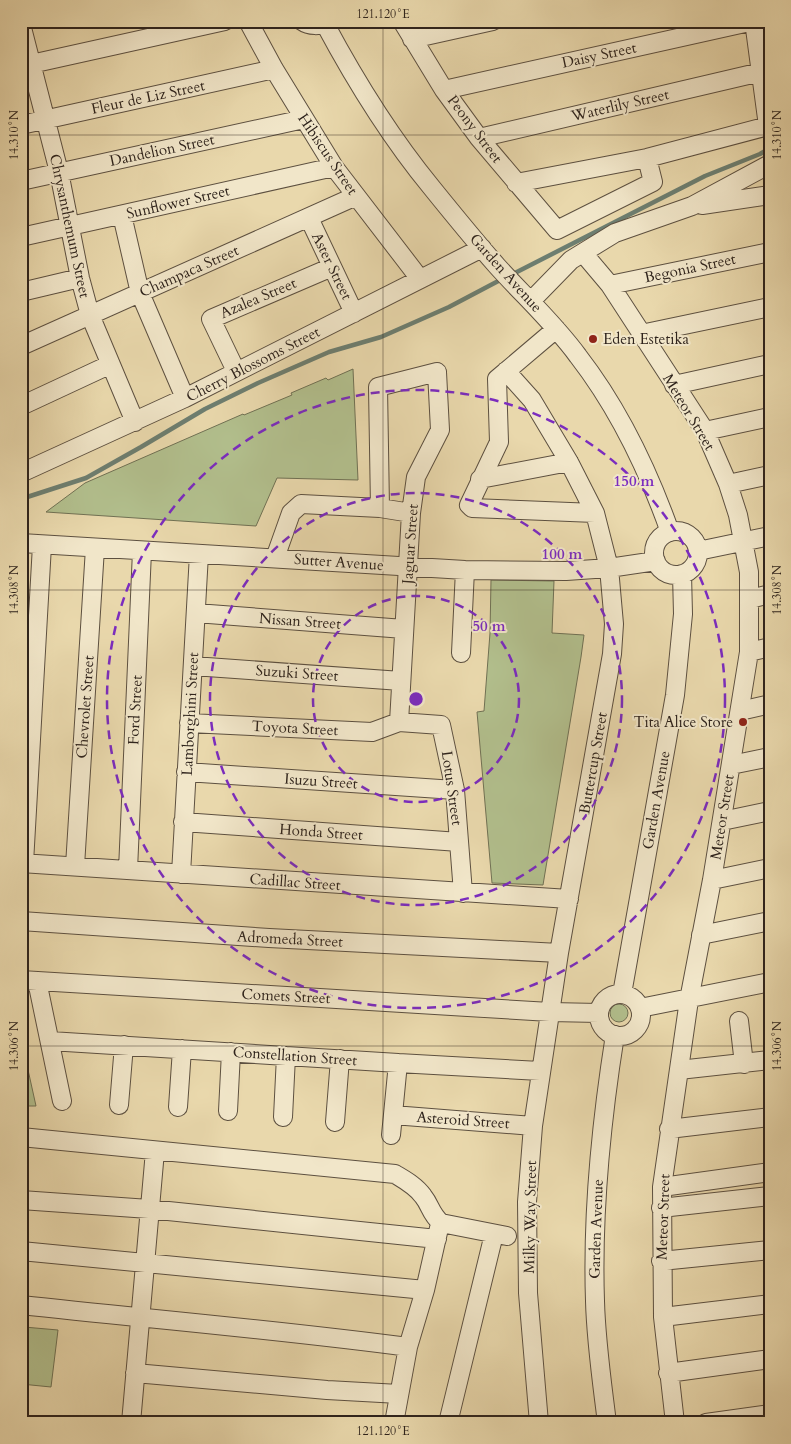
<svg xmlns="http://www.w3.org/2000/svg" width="791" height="1444" font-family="Cardo,serif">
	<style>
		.green { fill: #b2bf8d; stroke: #707154 }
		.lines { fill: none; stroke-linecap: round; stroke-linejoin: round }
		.stream { stroke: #6d7e70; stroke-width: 4.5 }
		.minor-casing { stroke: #5d5040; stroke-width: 20 }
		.minor { stroke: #f1e6c9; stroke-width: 18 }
		.ticks { fill: none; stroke: #2e231c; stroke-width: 1; stroke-opacity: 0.45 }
		.ring { fill: none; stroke: #7b2cbf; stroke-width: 2.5; stroke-dasharray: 9 6 }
		.poi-dot { fill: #8f2418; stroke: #f1e6c9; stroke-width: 2 }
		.labels { text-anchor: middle; stroke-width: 4; stroke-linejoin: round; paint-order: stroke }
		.street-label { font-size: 15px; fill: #2e231c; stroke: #f1e6c9 }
		.poi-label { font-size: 15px; fill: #2e231c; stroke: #f1e6c9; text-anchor: start }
		.centre { fill: #7b2cbf; stroke: #f1e6c9; stroke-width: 2.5 }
		.ring-label { font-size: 15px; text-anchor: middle; font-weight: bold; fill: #7b2cbf; stroke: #f1e6c9; stroke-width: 4; stroke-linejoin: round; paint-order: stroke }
		.neatline { fill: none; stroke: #2e231c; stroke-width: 2 }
		.ticks-label { font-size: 12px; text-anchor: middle; fill: #2e231c }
	</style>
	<rect width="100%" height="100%" fill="#e9d8ac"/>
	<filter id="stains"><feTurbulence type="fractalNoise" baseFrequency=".004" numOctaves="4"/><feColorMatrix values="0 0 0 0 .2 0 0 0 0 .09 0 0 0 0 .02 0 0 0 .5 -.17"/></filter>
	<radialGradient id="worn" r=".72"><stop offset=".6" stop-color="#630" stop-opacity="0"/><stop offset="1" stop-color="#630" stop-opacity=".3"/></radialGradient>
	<path class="green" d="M 353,369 L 358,480 L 277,478 L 256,526 L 46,512 L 85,483 L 243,414 L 244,415 L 292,395 L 291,393 L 326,378 L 328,380 Z
		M 491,580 L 554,581 L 552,633 L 584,635 L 581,657 L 543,885 L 492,883 L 477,712 L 484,711 L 490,633 Z
		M610 1013a9 9 0 1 1 18 0a9 9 0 1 1-18 0Z
		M 21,1038 L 36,1106 L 21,1106 Z
		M 24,1327 L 58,1330 L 51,1387 L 21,1384 L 21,1354 Z"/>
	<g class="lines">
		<path class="stream" d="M 511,275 L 705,176 L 760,154 L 770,148
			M 21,499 L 86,478 L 141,447 L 205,409 L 258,383 L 329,352 L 381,337 L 449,307 L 504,278"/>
		<defs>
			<path id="minor" d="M 248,21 L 274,69 L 334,167 L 420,279
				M 302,21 C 309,26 321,27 328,21
				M 402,21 L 444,90 L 479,138 L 557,230 L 653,182 L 647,158
				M 21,24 L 59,172 L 80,278 L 90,315 L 135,422
				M 325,24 C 356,82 390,137 432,188 C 453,214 475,241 497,266 C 524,296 554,323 578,356 C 619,409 648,470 670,532
				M 412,39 L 493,21
				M 22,66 L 225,21
				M 444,90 L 754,21
				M 21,125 L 274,69
				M 479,138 L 761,72
				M 21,181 L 304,119
				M 516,183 L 647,158 L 768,126 L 754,21
				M 702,205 L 770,195
				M 122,215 L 140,293 L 185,398
				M 309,218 L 354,313
				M 21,237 L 334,167
				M 583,253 L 610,285 L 705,431 L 728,484 L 738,515 L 749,572 L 749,652 L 712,880 L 689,1000 L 662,1187 L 663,1317 L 675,1423
				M 610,285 L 770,252
				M 21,292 L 80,278
				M 531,301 L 571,260 L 615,233 L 692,206 L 770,164
				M 556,329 L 497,379 L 499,442 L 469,505 L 472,508 L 595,513
				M 641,334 L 770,307
				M 21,346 L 356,196
				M 236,371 L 211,319 L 332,267
				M 506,371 L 532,400 L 569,462 L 595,513 L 609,568 L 614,624 L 612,654 L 559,953 L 533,1126 L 527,1202 L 528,1293 L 539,1423
				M 674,385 L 770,364
				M 21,406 L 109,365
				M 705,431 L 770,417
				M 21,473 L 185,398 L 482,248
				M 480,479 L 569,462
				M 728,484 L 770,475
				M 380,508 L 378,387 L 437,372 L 440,430 L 416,477 L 411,513 L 399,722
				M654 553a22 22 0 1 1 44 0a22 22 0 1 1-44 0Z
				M 21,543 L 465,570 L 566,571 L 609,568 L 656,561
				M 698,551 L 770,536
				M 275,558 L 291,513 L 301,504 L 380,508 L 411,513
				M 750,599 L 770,594
				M 196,613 L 404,629
				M 749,652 L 770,647
				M 461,653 L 465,570
				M 193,666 L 401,681
				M 740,711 L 770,704
				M 189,723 L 372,732 L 399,722 L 441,725 L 455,790 L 463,893
				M 731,765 L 770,757
				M 186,772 L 455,790
				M 722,821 L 770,811
				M 183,822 L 459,842
				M 21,863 L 569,899
				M 24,863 L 42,545
				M 75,866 L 95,548
				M 128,870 L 142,551
				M 181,874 L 199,554
				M 712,880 L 770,868
				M 21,921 L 269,938 L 559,953
				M 701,935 L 770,921
				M 21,980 L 550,1012 L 599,1013
				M 37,981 L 62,1101
				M 622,994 L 675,695 L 683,614 L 682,574
				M599 1015a21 21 0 1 1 42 0a21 21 0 1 1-42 0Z
				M 640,1008 L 770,982
				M 739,1021 L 744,1064
				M 50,1041 L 398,1063 L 540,1071
				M 679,1070 L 770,1060
				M 119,1105 L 124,1045
				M 178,1107 L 182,1049
				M 228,1111 L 231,1052
				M 393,1115 L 533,1126
				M 283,1117 L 286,1056
				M 335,1122 L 340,1059
				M 669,1129 L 770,1117
				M 391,1135 L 398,1063
				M 21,1137 L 395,1174 C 405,1180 416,1186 423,1196 C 431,1206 430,1213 441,1223 L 507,1236
				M 662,1187 L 770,1172
				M 21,1200 L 149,1209 L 437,1239
				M 661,1208 L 770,1196
				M 21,1251 L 425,1290
				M 661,1261 L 770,1250
				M 21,1305 C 150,1319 280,1330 408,1347
				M 663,1317 L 770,1304
				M 135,1373 L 327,1390 L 399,1394
				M 668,1373 L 770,1359
				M 131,1423 L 155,1151
				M 394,1423 L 408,1347 L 425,1290 L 439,1228
				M 448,1423 L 494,1234
				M 607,1423 C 602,1382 596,1342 595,1301 C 592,1212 601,1123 615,1035
				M 706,1423 L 770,1414"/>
		</defs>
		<use href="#minor" class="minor-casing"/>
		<use href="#minor" class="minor"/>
	</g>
	<path class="ticks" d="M 383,21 L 383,1423M 21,135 L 770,135M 21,590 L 770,590M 21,1046 L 770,1046"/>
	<g class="ring">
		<circle cx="416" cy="699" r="103"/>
		<circle cx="416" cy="699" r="206"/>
		<circle cx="416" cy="699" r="309"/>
	</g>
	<g class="poi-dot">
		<circle cx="593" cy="339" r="5"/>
		<circle cx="743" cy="722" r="5"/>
	</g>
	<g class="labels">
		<g class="street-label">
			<text transform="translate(599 55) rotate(-12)" y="5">Daisy Street</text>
			<text transform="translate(148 97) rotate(-12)" y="5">Fleur de Liz Street</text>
			<text transform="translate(620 105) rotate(-13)" y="5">Waterlily Street</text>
			<text transform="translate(475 129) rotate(53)" y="5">Peony Street</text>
			<text transform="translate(162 150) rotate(-12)" y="5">Dandelion Street</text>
			<text transform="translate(328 154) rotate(56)" y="5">Hibiscus Street</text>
			<text transform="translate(178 202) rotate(-13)" y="5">Sunflower Street</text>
			<text transform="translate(70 226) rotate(78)" y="5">Chrysanthemum Street</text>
			<text transform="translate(332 266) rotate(64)" y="5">Aster Street</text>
			<text transform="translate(690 268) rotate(-12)" y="5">Begonia Street</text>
			<text transform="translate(189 271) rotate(-24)" y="5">Champaca Street</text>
			<text transform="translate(506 273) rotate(48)" y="5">Garden Avenue</text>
			<text transform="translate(258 298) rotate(-23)" y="5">Azalea Street</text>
			<text transform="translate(253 364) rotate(-27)" y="5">Cherry Blossoms Street</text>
			<text transform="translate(689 412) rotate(59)" y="5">Meteor Street</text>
			<text transform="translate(410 544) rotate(-86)" y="5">Jaguar Street</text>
			<text transform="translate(339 562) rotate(4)" y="5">Sutter Avenue</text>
			<text transform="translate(300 621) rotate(4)" y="5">Nissan Street</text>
			<text transform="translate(297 673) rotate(4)" y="5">Suzuki Street</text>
			<text transform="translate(85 707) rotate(-86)" y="5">Chevrolet Street</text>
			<text transform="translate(135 710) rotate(-87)" y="5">Ford Street</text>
			<text transform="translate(190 714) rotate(-87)" y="5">Lamborghini Street</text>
			<text transform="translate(295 728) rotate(3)" y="5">Toyota Street</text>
			<text transform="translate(593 763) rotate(-80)" y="5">Buttercup Street</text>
			<text transform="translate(321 781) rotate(4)" y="5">Isuzu Street</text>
			<text transform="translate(452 788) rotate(82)" y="5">Lotus Street</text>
			<text transform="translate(656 800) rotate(-80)" y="5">Garden Avenue</text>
			<text transform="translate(722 817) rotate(-81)" y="5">Meteor Street</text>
			<text transform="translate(321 832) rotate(4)" y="5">Honda Street</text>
			<text transform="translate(295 882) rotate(4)" y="5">Cadillac Street</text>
			<text transform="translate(290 939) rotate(3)" y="5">Adromeda Street</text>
			<text transform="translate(286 996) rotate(3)" y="5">Comets Street</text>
			<text transform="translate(295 1056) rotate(4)" y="5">Constellation Street</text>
			<text transform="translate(463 1120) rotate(4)" y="5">Asteroid Street</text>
			<text transform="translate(530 1217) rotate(-89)" y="5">Milky Way Street</text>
			<text transform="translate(663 1217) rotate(-88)" y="5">Meteor Street</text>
			<text transform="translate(596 1229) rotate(-88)" y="5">Garden Avenue</text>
		</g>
		<g class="poi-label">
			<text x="603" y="344">Eden Estetika</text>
			<text x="733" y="727" text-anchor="end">Tita Alice Store</text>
		</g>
	</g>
	<circle cx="416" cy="699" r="8" class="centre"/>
	<g class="ring-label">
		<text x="634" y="486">150 m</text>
		<text x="562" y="559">100 m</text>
		<text x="489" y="631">50 m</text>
	</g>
	<rect width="791" height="1444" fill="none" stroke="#e9d8ac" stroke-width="55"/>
	<rect x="28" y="28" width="736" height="1388" class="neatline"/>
	<g class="ticks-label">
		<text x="383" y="18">121.120°E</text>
		<text transform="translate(14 135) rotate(-90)" y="4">14.310°N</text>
		<text transform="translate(777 135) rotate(-90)" y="4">14.310°N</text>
		<text transform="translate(14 590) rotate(-90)" y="4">14.308°N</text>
		<text transform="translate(777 590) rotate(-90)" y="4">14.308°N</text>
		<text transform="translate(14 1046) rotate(-90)" y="4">14.306°N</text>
		<text transform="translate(777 1046) rotate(-90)" y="4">14.306°N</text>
		<text x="383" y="1435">121.120°E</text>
	</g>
	<rect width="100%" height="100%" filter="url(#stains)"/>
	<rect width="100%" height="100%" fill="url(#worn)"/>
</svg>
